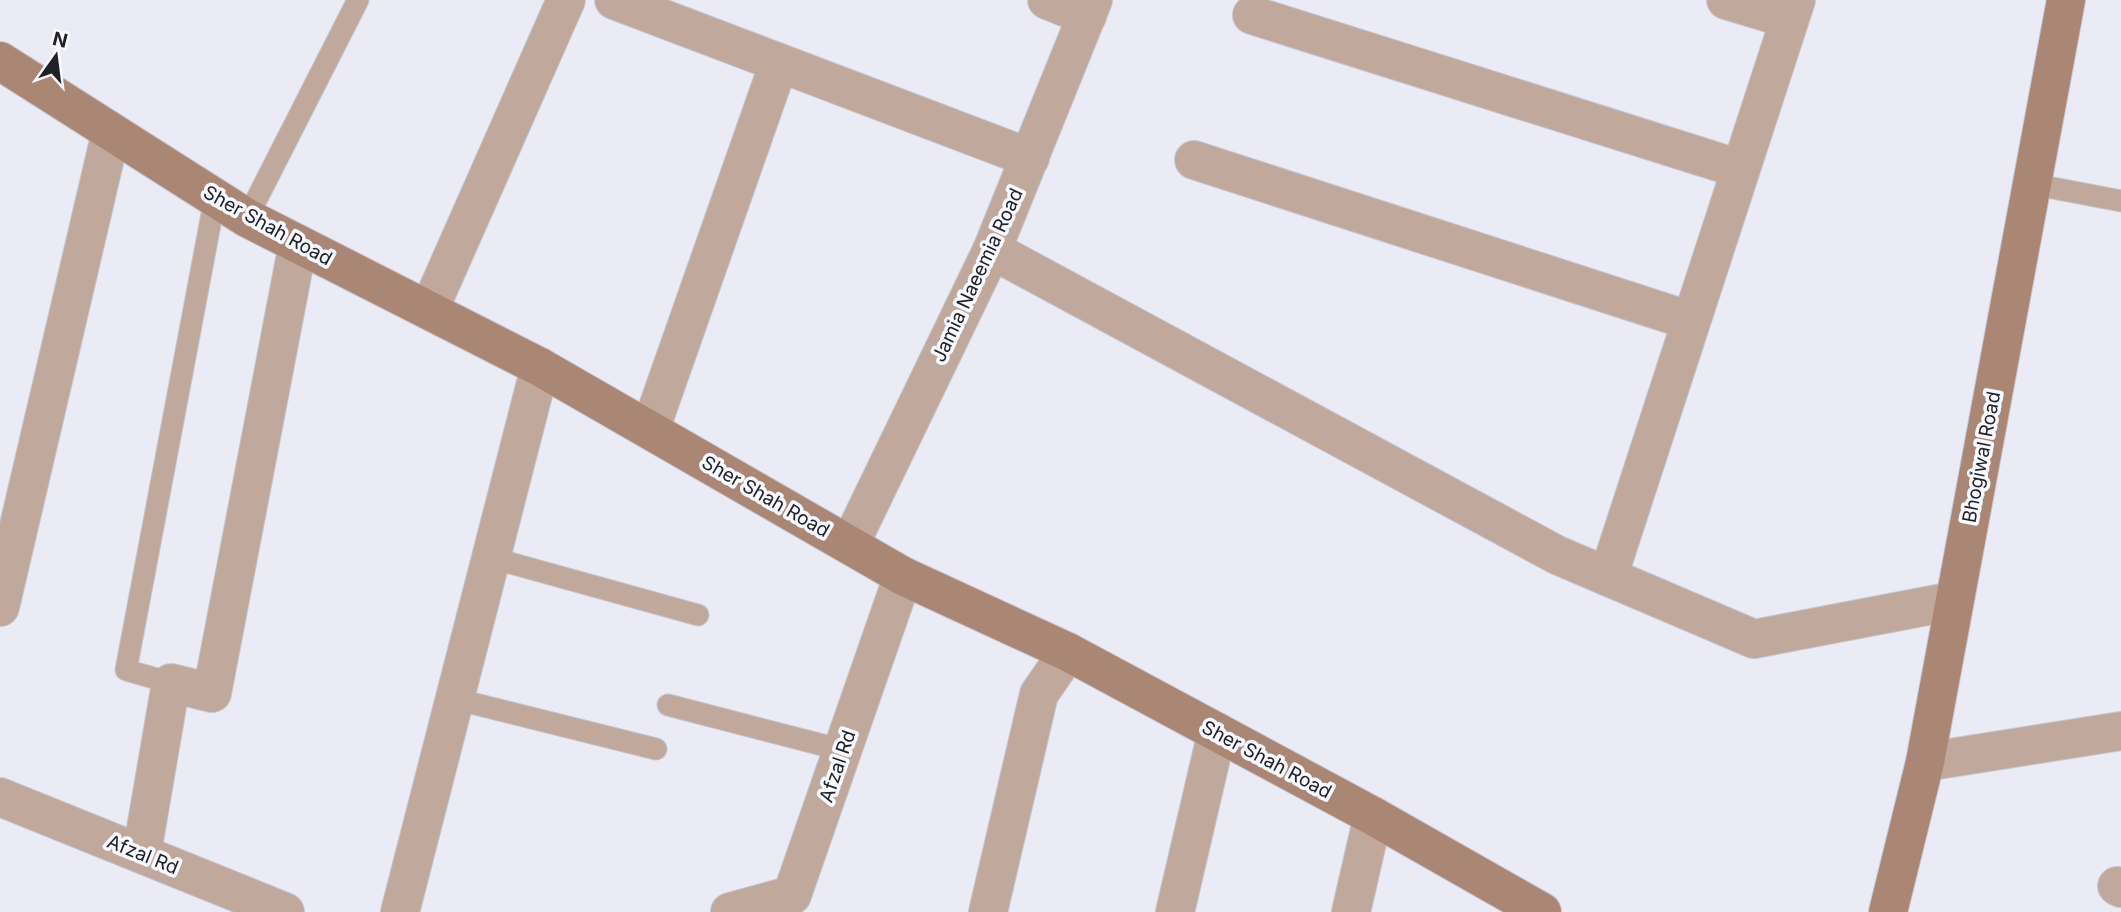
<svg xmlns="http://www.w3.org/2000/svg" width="2121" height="912" font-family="Inter,sans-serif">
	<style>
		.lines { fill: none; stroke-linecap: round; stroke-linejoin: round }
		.service-casing { stroke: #c6c7d0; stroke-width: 23 }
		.minor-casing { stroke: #c6c7d0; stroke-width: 40 }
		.tertiary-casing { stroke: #c6c7d0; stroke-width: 40 }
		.secondary-casing { stroke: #c6c7d0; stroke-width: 40 }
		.service { stroke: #c0a89c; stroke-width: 21 }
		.minor { stroke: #c0a89c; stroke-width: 38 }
		.tertiary { stroke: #c0a89c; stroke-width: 38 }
		.secondary { stroke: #aa8675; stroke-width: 38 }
		.labels { text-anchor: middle; stroke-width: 7; stroke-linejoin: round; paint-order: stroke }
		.street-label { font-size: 19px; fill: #212125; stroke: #f8f8ff }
	</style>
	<rect width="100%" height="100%" fill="#eaebf5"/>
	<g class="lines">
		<defs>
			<path id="service" d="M 2032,184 L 2121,201
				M 247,218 L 358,0
				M 492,558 L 698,615
				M 171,683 L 126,670 L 215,198
				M 455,699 L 656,749
				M 668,705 L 842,750"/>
			<path id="minor" d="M 614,0 L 1030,158
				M 1047,0 L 1087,16
				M 1726,0 L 1789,19
				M 1252,15 L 1740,169
				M 1194,160 L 1691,321
				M 992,250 L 1557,555 L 1754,639 L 1953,601
				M 429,310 L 566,0
				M 650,430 L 779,63
				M 1608,577 L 1796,0
				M 0,607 L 111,132
				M 1925,762 L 2121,731
				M 142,852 L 171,683 L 212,693 L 298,244
				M 2117,886 L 2121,888
				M 400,912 L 540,367
				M 988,912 L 1039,694 L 1068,652
				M 1175,912 L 1217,732
				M 1351,912 L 1373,816"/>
			<path id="tertiary" d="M 850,544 L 992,250 L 1093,0
				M 0,797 L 285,912
				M 730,912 L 792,895 L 903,576"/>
			<path id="secondary" d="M 0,61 L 247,218 L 540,367 L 903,576 L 1068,652 L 1373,816 L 1542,912
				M 1888,912 L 1925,762 L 2066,0"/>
		</defs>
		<use href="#service" class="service-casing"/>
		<use href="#minor" class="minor-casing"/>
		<use href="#tertiary" class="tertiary-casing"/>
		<use href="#secondary" class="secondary-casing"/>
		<use href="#service" class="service"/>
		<use href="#minor" class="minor"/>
		<use href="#tertiary" class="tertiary"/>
		<use href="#secondary" class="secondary"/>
	</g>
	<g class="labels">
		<g class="street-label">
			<text transform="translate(268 225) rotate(29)" y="7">Sher Shah Road</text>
			<text transform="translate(977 275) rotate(-65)" y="7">Jamia Naeemia Road</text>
			<text transform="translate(1981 457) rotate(-79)" y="7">Bhogiwal Road</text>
			<text transform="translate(766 496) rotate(30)" y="7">Sher Shah Road</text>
			<text transform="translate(1267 759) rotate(28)" y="7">Sher Shah Road</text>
			<text transform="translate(837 766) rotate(-71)" y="7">Afzal Rd</text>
			<text transform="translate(143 854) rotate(22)" y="7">Afzal Rd</text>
		</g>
	</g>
	<g transform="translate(56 56) rotate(14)" stroke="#f8f8ff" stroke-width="5" paint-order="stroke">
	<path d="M0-5L12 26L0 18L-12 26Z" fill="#212125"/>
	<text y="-10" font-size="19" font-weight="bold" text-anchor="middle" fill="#212125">N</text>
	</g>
</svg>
